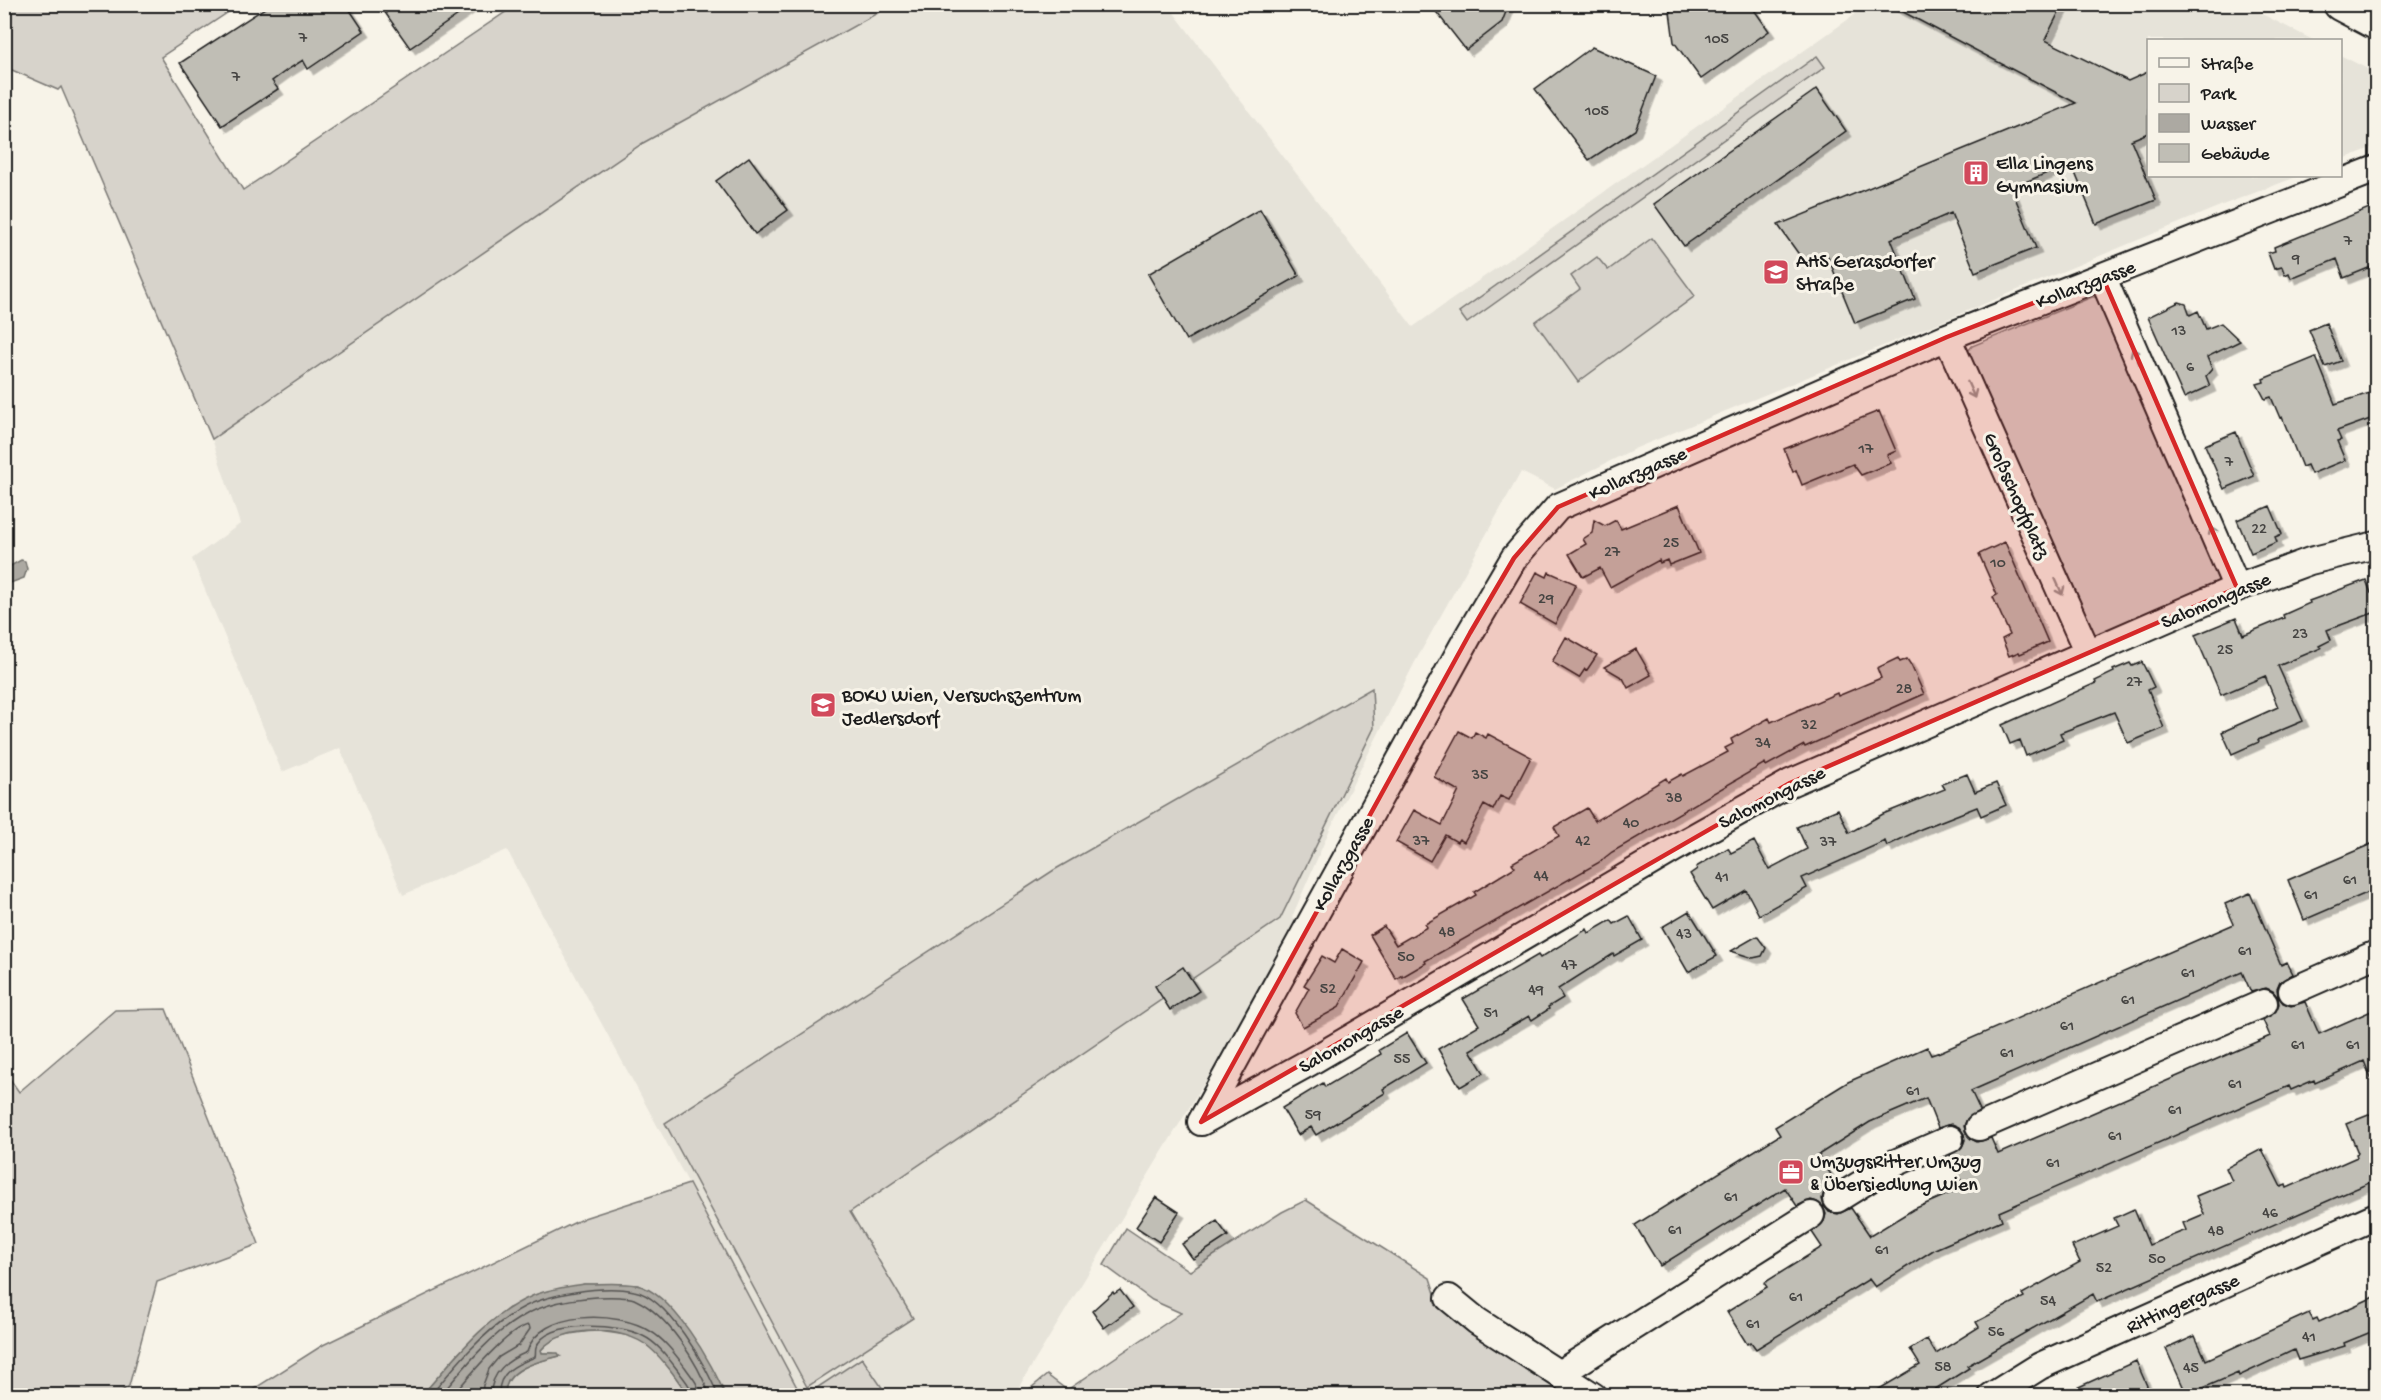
<svg xmlns="http://www.w3.org/2000/svg" width="2381" height="1400" font-family="'Gochi Hand',sans-serif">
	<style>
		.built { fill: #e6e3d9 }
		.green { fill: #d7d3cb; stroke: #7a7874; stroke-width: 1.5 }
		.water { fill: #aca9a2; stroke: #72716c; stroke-width: 1.5 }
		.lines { fill: none; stroke-linecap: round; stroke-linejoin: round }
		.shore { stroke: #565452; stroke-width: 1.5 }
		.building { fill: #c0beb5; stroke: #1c1c1c; stroke-width: 1.5; fill-rule: evenodd; filter: url(#shadow) }
		.minor-casing { stroke: #1c1c1c; stroke-width: 30 }
		.major-casing { stroke: #1c1c1c; stroke-width: 36 }
		.minor { stroke: #f7f3e8; stroke-width: 26 }
		.major { stroke: #f7f3e8; stroke-width: 32 }
		.oneway { stroke: #94928c }
		.marked { fill: #d62828; fill-opacity: 0.2; stroke: #d62828; stroke-width: 4.5; stroke-linejoin: round }
		.labels { text-anchor: middle; stroke-width: 6; stroke-linejoin: round; paint-order: stroke }
		.number-label { font-size: 16px; fill: #454442 }
		.poi-label { font-size: 20px; fill: #1c1c1c; stroke: #f7f3e8; text-anchor: start }
		.street-label { font-size: 20px; fill: #1c1c1c; stroke: #f7f3e8 }
	</style>
	<defs>
		<filter id="shadow"><feDropShadow dx="5.5" dy="5.5" stdDeviation="0" flood-color="#0004"/></filter>
	</defs>
	<rect width="100%" height="100%" fill="#f7f3e8"/>
	<filter id="ink" filterUnits="userSpaceOnUse"><feTurbulence type="fractalNoise" baseFrequency=".0167" numOctaves="2"/><feDisplacementMap in="SourceGraphic" scale="12" xChannelSelector="R" yChannelSelector="G"/><feConvolveMatrix kernelMatrix="1 2 1 2 8 2 1 2 1" color-interpolation-filters="sRGB"/></filter>
	<g filter="url(#ink)">
		<path class="built" d="M 892,5 L 1168,5 L 1413,327 L 1853,16 L 1859,5 L 2244,5 L 2313,40 L 2148,40 L 2148,176 L 2299,176 L 2225,204 L 1634,449 L 1555,489 L 1521,472 L 1415,662 L 1330,829 L 1292,917 L 1300,926 L 1014,1395 L 887,1395 L 862,1358 L 806,1395 L 801,1395 L 689,1184 L 507,850 L 403,895 L 340,748 L 282,772 L 192,559 L 240,524 L 212,439 L 643,143 Z
			M 2340,55 L 2376,73 L 2376,146 L 2341,160 Z"/>
		<path class="green" d="M 5,4 L 239,5 L 161,57 L 243,190 L 516,5 L 892,5 L 643,143 L 212,439 L 61,87 L 58,90 L 5,67 Z
			M 1817,56 L 1825,67 L 1467,323 L 1459,312 Z
			M 1652,238 L 1695,296 L 1578,382 L 1535,322 L 1580,289 L 1571,276 L 1597,257 L 1608,270 Z
			M 2092,297 L 2100,297 L 2221,585 L 2090,640 L 1965,355 L 1972,346 Z
			M 1372,688 L 1374,728 L 1280,919 L 850,1212 L 913,1318 L 807,1387 L 665,1123 L 1054,870 Z
			M 166,1009 L 259,1244 L 157,1282 L 129,1386 L 116,1395 L 5,1395 L 5,1072 L 19,1092 L 115,1010 Z
			M 689,1184 L 801,1395 L 725,1395 L 703,1353 L 638,1285 L 584,1284 L 509,1308 L 490,1323 L 458,1354 L 422,1395 L 243,1396 L 323,1345 L 584,1218 Z
			M 1306,1200 L 1430,1278 L 1439,1306 L 1576,1395 L 1021,1396 L 1047,1375 L 1067,1390 L 1181,1313 L 1152,1300 L 1104,1265 L 1126,1228 L 1190,1271 L 1282,1212 Z
			M 599,1331 C 610,1333 622,1334 633,1337 C 656,1345 675,1376 688,1395 L 505,1396 C 503,1369 539,1361 560,1356 L 553,1353 L 542,1353 L 541,1350 C 555,1333 579,1332 599,1331 Z
			M 862,1358 L 887,1395 L 806,1395 Z"/>
		<path class="water" d="M 21,560 L 25,561 L 27,569 L 24,578 L 5,585 L 5,569 Z
			M 584,1284 C 601,1284 619,1282 636,1285 C 671,1291 713,1364 725,1395 L 688,1395 C 677,1379 665,1361 650,1348 C 626,1326 562,1324 541,1350 L 542,1353 L 558,1353 L 560,1356 C 539,1361 503,1369 505,1395 L 422,1395 C 453,1360 486,1316 530,1297 C 547,1289 567,1287 584,1284 Z"/>
		<g class="lines">
			<path class="shore" d="M 430,1396 C 454,1367 479,1336 511,1315 C 530,1301 552,1296 575,1292 C 593,1289 616,1287 634,1291 C 667,1297 707,1366 718,1396
				M 440,1396 C 463,1369 487,1338 518,1319 C 547,1301 584,1296 619,1297 C 625,1298 631,1297 636,1300 C 668,1315 698,1363 710,1396
				M 452,1396 C 467,1379 508,1328 529,1325 L 530,1329 L 519,1345 L 499,1357 L 489,1369 L 483,1385 L 482,1396
				M 491,1396 C 490,1372 508,1360 527,1352 C 539,1309 619,1311 650,1331 C 664,1339 675,1354 685,1367 C 691,1376 700,1385 700,1396
				M 499,1396 C 497,1372 517,1364 535,1357 C 536,1354 535,1351 536,1348 C 545,1318 622,1324 643,1336 C 658,1343 669,1359 679,1372 C 684,1379 692,1387 693,1396"/>
		</g>
		<path class="building" d="M 271,4 L 346,4 L 364,31 L 308,69 L 303,60 L 287,70 L 272,81 L 278,89 L 222,126 L 180,63 Z
			M 379,4 L 474,4 L 410,48 Z
			M 1430,4 L 1509,4 L 1502,22 L 1466,50 Z
			M 1669,4 L 1750,4 L 1769,31 L 1701,79 L 1674,42 Z
			M 1888,4 L 2063,4 L 2045,40 L 2128,81 L 2148,72 L 2148,133 L 2131,140 L 2156,200 L 2096,224 L 2071,163 L 2011,188 L 2036,248 L 1975,272 L 1951,213 L 1891,239 L 1915,299 L 1855,323 L 1827,255 L 1805,263 L 1778,225 L 2076,103 Z
			M 1592,47 L 1656,76 L 1635,130 L 1589,160 L 1535,89 Z
			M 1817,89 L 1846,131 L 1684,246 L 1654,204 Z
			M 749,157 L 788,210 L 755,234 L 716,181 Z
			M 2374,206 L 2374,210 L 2376,209 L 2376,265 L 2344,278 L 2337,259 L 2291,278 L 2289,273 L 2285,275 L 2282,267 L 2274,269 L 2268,253 L 2275,251 L 2274,247 Z
			M 1260,209 L 1299,276 L 1186,340 L 1148,274 Z
			M 2179,302 L 2186,304 L 2190,315 L 2198,311 L 2206,329 L 2221,323 L 2240,341 L 2207,357 L 2212,369 L 2206,376 L 2210,386 L 2184,398 L 2148,317 Z
			M 2326,323 L 2341,361 L 2325,367 L 2309,330 Z
			M 2316,357 L 2335,404 L 2376,391 L 2376,417 L 2337,431 L 2341,440 L 2337,441 L 2345,460 L 2311,474 L 2307,465 L 2302,467 L 2282,417 L 2280,418 L 2271,397 L 2265,399 L 2257,384 L 2264,382 L 2263,379 Z
			M 1879,411 L 1896,451 L 1887,455 L 1891,463 L 1861,475 L 1853,464 L 1802,485 L 1796,470 L 1793,472 L 1784,449 Z
			M 2236,432 L 2254,476 L 2224,489 L 2205,445 Z
			M 1679,505 L 1699,553 L 1669,565 L 1667,560 L 1660,563 L 1659,560 L 1610,587 L 1600,568 L 1583,577 L 1569,554 L 1586,544 L 1583,539 L 1592,533 L 1594,520 L 1605,526 L 1616,520 L 1621,529 Z
			M 2270,506 L 2282,534 L 2275,537 L 2277,542 L 2251,553 L 2237,520 Z
			M 2005,542 L 2048,642 L 2020,654 L 2019,652 L 2009,656 L 2002,639 L 2010,635 L 1993,597 L 1997,595 L 1979,554 Z
			M 1537,572 L 1547,577 L 1549,572 L 1576,584 L 1555,624 L 1520,604 Z
			M 2366,580 L 2371,593 L 2376,591 L 2376,612 L 2327,630 L 2331,640 L 2319,646 L 2321,648 L 2278,666 L 2303,721 L 2258,740 L 2259,742 L 2232,754 L 2222,732 L 2278,707 L 2265,676 L 2221,695 L 2195,635 L 2236,618 L 2243,635 L 2284,618 L 2283,615 L 2310,603 L 2309,601 Z
			M 1566,637 L 1597,655 L 1587,670 L 1585,669 L 1579,678 L 1552,662 Z
			M 1636,649 L 1651,675 L 1628,688 L 1623,678 L 1604,667 Z
			M 1898,658 L 1900,662 L 1907,659 L 1911,665 L 1924,694 L 1805,747 L 1804,745 L 1766,766 L 1765,763 L 1612,852 L 1598,863 L 1425,961 L 1426,963 L 1402,977 L 1402,975 L 1396,979 L 1370,935 L 1384,926 L 1396,945 L 1427,927 L 1425,924 L 1476,895 L 1474,892 L 1515,867 L 1512,863 L 1559,836 L 1554,827 L 1587,808 L 1595,821 L 1666,778 L 1668,782 L 1682,774 L 1683,776 L 1728,752 L 1725,748 L 1733,744 L 1731,739 L 1769,718 L 1771,722 L 1837,693 L 1838,696 L 1881,678 L 1877,668 Z
			M 2142,662 L 2154,687 L 2148,690 L 2164,728 L 2128,743 L 2114,712 L 2060,733 L 2063,740 L 2026,756 L 2020,740 L 2010,744 L 2002,725 L 2096,683 L 2095,681 L 2114,672 L 2113,670 L 2130,663 L 2132,666 Z
			M 1459,731 L 1472,738 L 1475,732 L 1486,738 L 1488,734 L 1531,757 L 1509,800 L 1500,796 L 1493,810 L 1484,805 L 1464,842 L 1459,839 L 1457,842 L 1445,835 L 1430,861 L 1396,842 L 1414,810 L 1442,825 L 1459,791 L 1434,777 Z
			M 1967,774 L 1975,792 L 1996,783 L 2006,805 L 1981,816 L 1977,807 L 1921,829 L 1887,846 L 1885,841 L 1802,878 L 1807,888 L 1759,915 L 1746,890 L 1712,910 L 1690,874 L 1697,869 L 1696,867 L 1728,848 L 1731,853 L 1754,841 L 1769,869 L 1807,849 L 1797,827 L 1838,809 L 1849,833 L 1883,814 L 1945,789 L 1942,784 Z
			M 2376,842 L 2376,889 L 2304,920 L 2288,880 Z
			M 2250,893 L 2281,965 L 2287,962 L 2293,974 L 2280,982 L 2277,989 L 2278,996 L 2283,1003 L 2291,1006 L 2305,1002 L 2319,1034 L 2376,1009 L 2376,1091 L 2364,1061 L 2315,1083 L 2314,1080 L 2291,1090 L 2289,1086 L 1999,1212 L 2002,1220 L 1935,1249 L 1875,1287 L 1869,1279 L 1756,1349 L 1751,1342 L 1747,1344 L 1727,1312 L 1767,1287 L 1764,1283 L 1822,1247 L 1812,1232 L 1824,1221 L 1826,1214 L 1823,1207 L 1817,1202 L 1811,1200 L 1797,1206 L 1785,1188 L 1660,1266 L 1635,1225 L 1780,1135 L 1775,1127 L 1848,1082 L 1927,1047 L 1931,1055 L 1940,1052 L 2234,924 L 2225,904 ZM 2242,972 L 2251,992 L 2266,988 L 2273,991 L 2278,998 L 2279,1004 L 2276,1011 L 2263,1020 L 2270,1036 L 1998,1154 L 1991,1138 L 1977,1142 L 1971,1139 L 1966,1133 L 1964,1126 L 1967,1119 L 1980,1110 L 1971,1091 ZM 1926,1098 L 1938,1128 L 1952,1124 L 1959,1127 L 1964,1134 L 1965,1140 L 1962,1147 L 1950,1155 L 1964,1187 L 1914,1209 L 1870,1236 L 1851,1208 L 1838,1214 L 1829,1212 L 1824,1206 L 1822,1199 L 1824,1191 L 1836,1182 L 1818,1155 L 1870,1122 Z
			M 1689,911 L 1717,956 L 1688,972 L 1662,927 Z
			M 1629,916 L 1642,940 L 1614,956 L 1613,954 L 1558,989 L 1563,998 L 1548,1007 L 1549,1009 L 1532,1020 L 1529,1016 L 1470,1050 L 1484,1073 L 1460,1087 L 1438,1049 L 1479,1025 L 1463,999 L 1538,955 L 1540,958 L 1587,929 L 1589,933 L 1611,920 L 1614,924 Z
			M 1757,936 L 1766,948 L 1762,956 L 1753,958 L 1731,951 Z
			M 1342,949 L 1364,962 L 1338,1008 L 1303,1027 L 1295,1013 L 1309,988 L 1304,985 L 1322,956 L 1334,963 Z
			M 1183,967 L 1199,991 L 1170,1010 L 1155,986 Z
			M 1407,1033 L 1426,1063 L 1383,1089 L 1385,1093 L 1316,1135 L 1311,1127 L 1298,1135 L 1282,1108 L 1323,1083 L 1325,1087 L 1381,1054 L 1379,1050 Z
			M 2371,1114 L 2376,1126 L 2376,1196 L 2371,1182 L 2097,1302 L 2093,1294 L 1967,1366 L 1969,1368 L 1926,1395 L 1869,1395 L 1920,1365 L 1910,1349 L 1927,1339 L 1936,1354 L 1979,1327 L 1976,1322 L 2024,1297 L 2022,1294 L 2080,1262 L 2072,1246 L 2118,1226 L 2114,1218 L 2134,1209 L 2149,1245 L 2186,1230 L 2183,1223 L 2204,1214 L 2196,1196 L 2232,1181 L 2226,1168 L 2262,1149 L 2281,1187 L 2286,1185 L 2287,1188 L 2357,1157 L 2356,1154 L 2358,1153 L 2346,1124 Z
			M 1156,1197 L 1179,1212 L 1159,1242 L 1136,1227 Z
			M 1217,1221 L 1228,1236 L 1193,1259 L 1182,1244 Z
			M 1120,1290 L 1133,1307 L 1104,1328 L 1092,1311 L 1113,1292 L 1114,1294 Z
			M 2376,1296 L 2376,1330 L 2344,1343 L 2345,1346 L 2298,1360 L 2294,1350 L 2239,1376 L 2238,1373 L 2187,1395 L 2166,1349 L 2195,1336 L 2206,1360 L 2309,1313 L 2313,1320 L 2317,1318 L 2319,1322 Z
			M 2136,1361 L 2151,1395 L 2061,1395 Z"/>
		<g class="lines">
			<defs>
				<path id="minor" d="M 2102,276 L 2237,588
					M 1947,337 L 2088,653
					M 2292,991 L 2376,954
					M 1201,1122 L 1470,633 L 1514,558 L 1558,507 L 1947,337 L 2376,169
					M 1201,1122 L 1310,1062 L 1673,849 L 1790,783 L 2237,588 L 2310,561 L 2376,545
					M 1979,1127 L 2264,1003
					M 1837,1199 L 1895,1163 L 1950,1139
					M 1449,1298 L 1477,1321 L 1593,1396
					M 1559,1374 L 1811,1215
					M 1992,1396 L 2040,1366 L 2376,1216"/>
				<path id="major" d="M 2340,4 L 2376,23"/>
			</defs>
			<use href="#minor" class="minor-casing"/>
			<use href="#major" class="major-casing"/>
			<use href="#minor" class="minor"/>
			<use href="#major" class="major"/>
		</g>
		<defs><path id="oneway-shaft" d="M-6 0H5M1.5-3L5.5 0L1.5 3" fill="none" stroke-width="1.6" stroke-linecap="round" stroke-linejoin="round" transform="scale(1.5)"/></defs>
		<g class="oneway">
			<use href="#oneway-shaft" transform="translate(2136 356) rotate(-113)"/>
			<use href="#oneway-shaft" transform="translate(1971 390) rotate(66)"/>
			<use href="#oneway-shaft" transform="translate(2214 535) rotate(-113)"/>
			<use href="#oneway-shaft" transform="translate(2059 587) rotate(66)"/>
		</g>
	</g>
	<path class="marked" d="M 2102,276 L 2237,588 L 1790,783 L 1201,1122 L 1470,633 L 1514,558 L 1558,507 L 1947,337 Z"/>
	<defs>
		<symbol id="building-square" viewBox="-11 -11 22 22"><rect x="-9" y="-9" width="18" height="18" rx="4" fill="#d1495b" stroke="#f7f3e8"/><path d="M-4-6H4V6H1V3H-1V6H-4ZM-2.5-4.3h1.7v1.8h-1.7ZM.8-4.3h1.7v1.8H.8ZM-2.5-1h1.7V.8h-1.7ZM.8-1h1.7V.8H.8Z" fill="#fff"/></symbol>
		<symbol id="school-square" viewBox="-11 -11 22 22"><rect x="-9" y="-9" width="18" height="18" rx="4" fill="#d1495b" stroke="#f7f3e8"/><path d="M0-5L7-2L0 1L-7-2ZM-4 1L0 2.5L4 1V4Q0 6-4 4Z" fill="#fff"/></symbol>
		<symbol id="university-square" viewBox="-11 -11 22 22"><rect x="-9" y="-9" width="18" height="18" rx="4" fill="#d1495b" stroke="#f7f3e8"/><path d="M0-5L7-2L0 1L-7-2ZM-4 1L0 2.5L4 1V4Q0 6-4 4Z" fill="#fff"/></symbol>
		<symbol id="office-square" viewBox="-11 -11 22 22"><rect x="-9" y="-9" width="18" height="18" rx="4" fill="#d1495b" stroke="#f7f3e8"/><path d="M-6-3h4V-5.5h4V-3h4V5H-6ZM-1-4.5V-3h2v-1.5ZM-6 0V1H6V0Z" fill="#fff"/></symbol>
	</defs>
	<g fill-rule="evenodd">
		<use href="#building-square" x="1961" y="158" width="30" height="30"/>
		<use href="#school-square" x="1761" y="257" width="30" height="30"/>
		<use href="#university-square" x="808" y="690" width="30" height="30"/>
		<use href="#office-square" x="1776" y="1157" width="30" height="30"/>
	</g>
	<g class="labels">
		<g class="number-label">
			<text x="303" y="42">7</text>
			<text x="1717" y="43">105</text>
			<text x="236" y="81">7</text>
			<text x="1597" y="115">105</text>
			<text x="2348" y="245">7</text>
			<text x="2296" y="263">9</text>
			<text x="2179" y="335">13</text>
			<text x="2190" y="371">6</text>
			<text x="1866" y="453">17</text>
			<text x="2229" y="466">7</text>
			<text x="2259" y="533">22</text>
			<text x="1671" y="547">25</text>
			<text x="1612" y="556">27</text>
			<text x="1998" y="567">10</text>
			<text x="1546" y="603">29</text>
			<text x="2300" y="638">23</text>
			<text x="2225" y="654">25</text>
			<text x="2134" y="686">27</text>
			<text x="1904" y="693">28</text>
			<text x="1809" y="729">32</text>
			<text x="1763" y="747">34</text>
			<text x="1480" y="779">35</text>
			<text x="1674" y="802">38</text>
			<text x="1631" y="827">40</text>
			<text x="1421" y="845">37</text>
			<text x="1583" y="845">42</text>
			<text x="1828" y="846">37</text>
			<text x="1541" y="880">44</text>
			<text x="1722" y="881">41</text>
			<text x="2350" y="884">61</text>
			<text x="2311" y="899">61</text>
			<text x="1447" y="936">48</text>
			<text x="1684" y="938">43</text>
			<text x="2245" y="955">61</text>
			<text x="1406" y="961">50</text>
			<text x="1569" y="969">47</text>
			<text x="2188" y="977">61</text>
			<text x="1328" y="993">52</text>
			<text x="1536" y="994">49</text>
			<text x="2128" y="1004">61</text>
			<text x="1491" y="1017">51</text>
			<text x="2067" y="1030">61</text>
			<text x="2298" y="1049">61</text>
			<text x="2353" y="1049">61</text>
			<text x="2007" y="1057">61</text>
			<text x="1402" y="1063">55</text>
			<text x="2235" y="1088">61</text>
			<text x="1913" y="1095">61</text>
			<text x="2175" y="1114">61</text>
			<text x="1313" y="1119">59</text>
			<text x="2115" y="1140">61</text>
			<text x="2053" y="1167">61</text>
			<text x="1731" y="1201">61</text>
			<text x="2270" y="1217">46</text>
			<text x="1675" y="1234">61</text>
			<text x="2216" y="1235">48</text>
			<text x="1882" y="1254">61</text>
			<text x="2157" y="1263">50</text>
			<text x="2104" y="1272">52</text>
			<text x="1796" y="1301">61</text>
			<text x="2048" y="1305">54</text>
			<text x="1753" y="1328">61</text>
			<text x="1996" y="1336">56</text>
			<text x="2309" y="1341">41</text>
			<text x="1943" y="1371">58</text>
			<text x="2191" y="1372">45</text>
		</g>
		<g class="poi-label">
			<text x="1996" y="169">Ella Lingens<tspan x="1996" dy="23">Gymnasium</tspan></text>
			<text x="1796" y="267">AHS Gerasdorfer<tspan x="1796" dy="23">Straße</tspan></text>
			<text x="842" y="701">BOKU Wien, Versuchszentrum<tspan x="842" dy="23">Jedlersdorf</tspan></text>
			<text x="1810" y="1167">UmzugsRitter Umzug<tspan x="1810" dy="23">&amp; Übersiedlung Wien</tspan></text>
		</g>
		<g class="street-label">
			<text transform="translate(2085 283) rotate(-21)" y="7">Kollarzgasse</text>
			<text transform="translate(1637 472) rotate(-24)" y="7">Kollarzgasse</text>
			<text transform="translate(2018 495) rotate(66)" y="7">Großschopfplatz</text>
			<text transform="translate(2215 599) rotate(-23)" y="7">Salomongasse</text>
			<text transform="translate(1771 796) rotate(-27)" y="7">Salomongasse</text>
			<text transform="translate(1342 863) rotate(-61)" y="7">Kollarzgasse</text>
			<text transform="translate(1350 1038) rotate(-30)" y="7">Salomongasse</text>
			<text transform="translate(2182 1302) rotate(-24)" y="7">Rittingergasse</text>
		</g>
	</g>
	<rect width="2381" height="1400" fill="none" stroke="#f7f3e8" stroke-width="24"/>
	<rect x="12" y="12" width="2357" height="1376" fill="none" stroke="#1c1c1c" stroke-width="2" filter="url(#ink)"/>
	<rect x="2147" y="39" width="195" height="138" fill="#f7f3e8" stroke="#9f9d96" stroke-width="1.5"/>
	<rect x="2159" y="58" width="30" height="9" fill="#f7f3e8" stroke="#9f9d96" stroke-width="1.5"/>
	<text x="2201" y="69" font-size="18" fill="#1c1c1c">Straße</text>
	<rect x="2159" y="84" width="30" height="18" fill="#d7d3cb" stroke="#9f9d96" stroke-width="1.5"/>
	<text x="2201" y="99" font-size="18" fill="#1c1c1c">Park</text>
	<rect x="2159" y="114" width="30" height="18" fill="#aca9a2" stroke="#9f9d96" stroke-width="1.5"/>
	<text x="2201" y="129" font-size="18" fill="#1c1c1c">Wasser</text>
	<rect x="2159" y="144" width="30" height="18" fill="#c0beb5" stroke="#9f9d96" stroke-width="1.5"/>
	<text x="2201" y="159" font-size="18" fill="#1c1c1c">Gebäude</text>
</svg>
